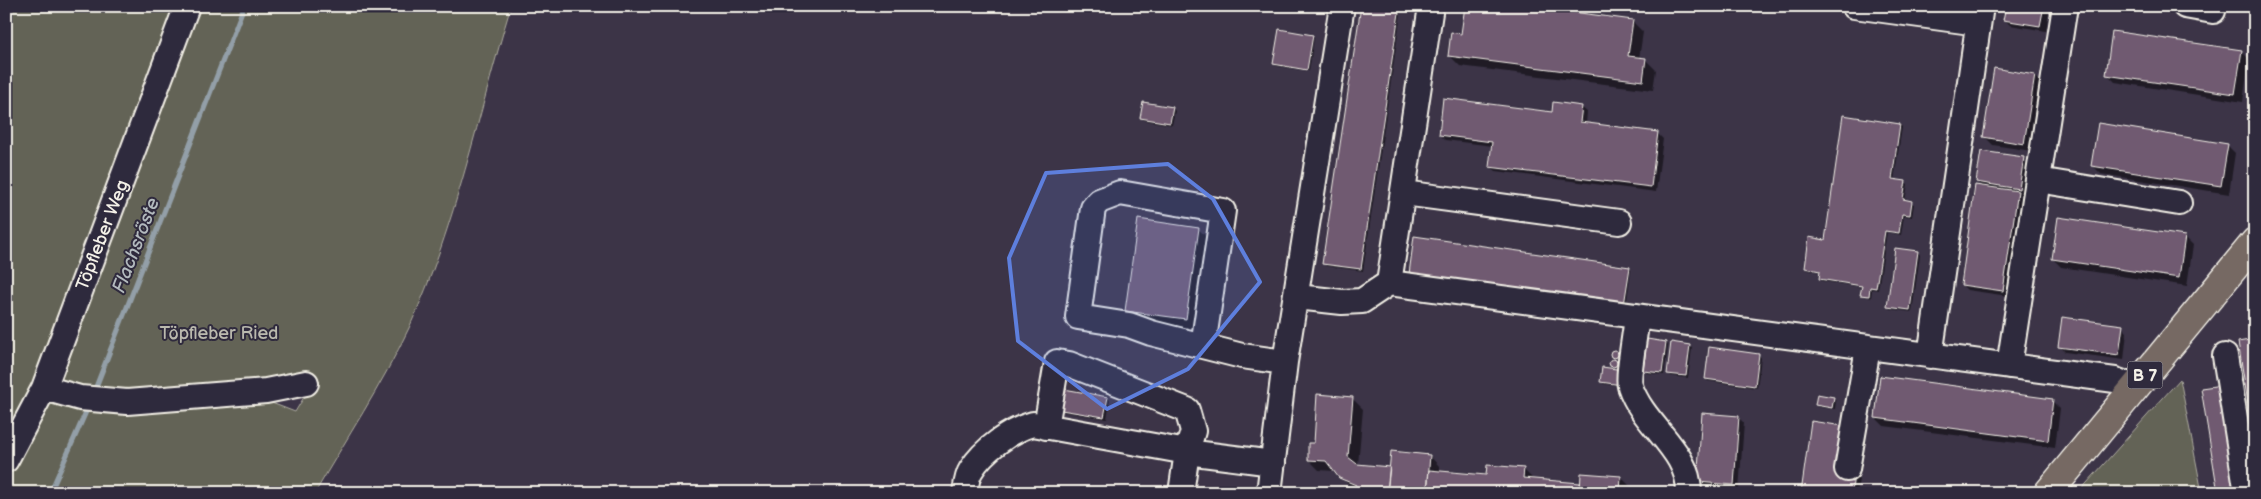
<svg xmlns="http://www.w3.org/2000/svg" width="2261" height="499" font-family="'Balsamiq Sans',sans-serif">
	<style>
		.green { fill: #646456; stroke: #acaa9f; fill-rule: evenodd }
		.shadow { fill: #0007 }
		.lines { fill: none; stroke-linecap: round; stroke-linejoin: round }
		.stream { stroke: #939fa8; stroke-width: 5 }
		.building { fill: #705a71; stroke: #f4f1e8 }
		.minor-casing { stroke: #f4f1e8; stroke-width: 28 }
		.major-casing { stroke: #f4f1e8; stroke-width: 31 }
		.minor { stroke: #2f2a3d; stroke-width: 24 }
		.major { stroke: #766964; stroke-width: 28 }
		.marked { fill: #5e7fdd; fill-opacity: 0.2; stroke: #5e7fdd; stroke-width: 4; stroke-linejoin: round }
		.labels { text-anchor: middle; stroke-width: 4; stroke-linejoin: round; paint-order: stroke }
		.shield { fill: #2f2a3d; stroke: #b9b5b5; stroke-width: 1 }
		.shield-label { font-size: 16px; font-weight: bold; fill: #f4f1e8 }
		.street-label { font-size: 18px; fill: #f4f1e8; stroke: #2f2a3d }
		.park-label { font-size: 18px; fill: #bab9ae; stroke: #2f2a3d }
		.water-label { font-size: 19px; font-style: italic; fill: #b3babe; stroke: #2f2a3d }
	</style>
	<rect width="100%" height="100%" fill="#3c3447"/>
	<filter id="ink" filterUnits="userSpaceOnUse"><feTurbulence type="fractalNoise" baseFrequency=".02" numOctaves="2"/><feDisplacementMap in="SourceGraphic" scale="10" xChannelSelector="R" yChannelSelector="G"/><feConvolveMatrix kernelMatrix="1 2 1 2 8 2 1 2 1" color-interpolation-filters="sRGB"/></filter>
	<g filter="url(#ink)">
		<path class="green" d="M 6,6 L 511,6 C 478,114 456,226 409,328 C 382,385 346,439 315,493 L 6,493 ZM 315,379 L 295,412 L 264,400 Z
			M 2180,379 L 2202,493 L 2078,493 Z"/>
		<path class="shadow" d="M 1362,6 L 1402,6 L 1363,271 L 1326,266 L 1324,263 Z
			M 2007,6 L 2050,6 L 2046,31 L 2010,25 L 2005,20 Z
			M 1632,21 L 1643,32 L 1639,59 L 1646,60 L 1656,70 L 1653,90 L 1460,66 L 1449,55 L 1462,35 Z
			M 1312,36 L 1314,38 L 1309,71 L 1277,66 L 1275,64 Z
			M 2241,51 L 2249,59 L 2243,102 L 2115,82 L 2107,74 Z
			M 2035,76 L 2042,84 L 2032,151 L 1993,145 L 1985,137 Z
			M 1581,107 L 1587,112 L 1586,124 L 1657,133 L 1663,139 L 1656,192 L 1496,171 L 1490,166 L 1493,146 L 1445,140 L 1440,135 Z
			M 1172,108 L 1175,111 L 1172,125 L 1144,120 L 1141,118 Z
			M 1844,117 L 1900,125 L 1902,127 L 1894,180 L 1905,182 L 1908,184 L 1905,201 L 1914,204 L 1912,217 L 1904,216 L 1901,235 L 1887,232 L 1878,290 L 1872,289 L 1871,298 L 1862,294 L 1863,287 L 1822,281 L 1820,279 L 1821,272 L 1808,270 L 1806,268 L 1826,241 Z
			M 2227,145 L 2235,153 L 2229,194 L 2101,174 L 2093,166 Z
			M 2023,159 L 2031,167 L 2027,196 L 2020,195 L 2023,198 L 2008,296 L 1967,290 L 1962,285 L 1983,187 L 1977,182 Z
			M 1198,229 L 1209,239 L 1196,329 L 1137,320 L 1127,310 Z
			M 1415,237 L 1629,268 L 1631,270 L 1626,307 Z
			M 2185,237 L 2193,245 L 2187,286 L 2061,267 L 2053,259 Z
			M 1918,252 L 1920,255 L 1912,312 L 1890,309 L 1888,306 Z
			M 2122,327 L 2127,332 L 2124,360 L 2065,352 L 2060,346 Z
			M 1666,343 L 1668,345 L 1664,375 L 1647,373 L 1645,370 Z
			M 1689,346 L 1692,348 L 1688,378 L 1671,376 L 1669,373 Z
			M 1616,352 L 1619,354 L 1619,358 L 1613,356 L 1612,353 Z
			M 1759,355 L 1761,358 L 1757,388 L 1708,381 L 1706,379 Z
			M 1614,361 L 1616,363 L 1618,368 L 1613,366 L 1611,362 Z
			M 1603,368 L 1624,386 L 1604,384 L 1601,381 Z
			M 1107,398 L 1110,400 L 1107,419 L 1064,412 L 1062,409 Z
			M 1833,398 L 1836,401 L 1835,409 L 1819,407 L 1817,405 Z
			M 1353,399 L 1363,409 L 1358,465 L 1391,468 L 1430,456 L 1440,467 L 1440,473 L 1487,477 L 1523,469 L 1534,480 L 1582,484 L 1621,477 L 1631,487 L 1631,493 L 1357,493 L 1335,471 L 1319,470 L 1309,460 L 1315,445 Z
			M 2052,401 L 2060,409 L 2055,448 L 1884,426 L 1876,418 Z
			M 1703,415 L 1739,418 L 1744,423 L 1739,490 L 1703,486 L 1698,481 Z
			M 1854,474 L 1859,479 L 1857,493 L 1802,493 Z"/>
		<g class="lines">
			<path class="stream" d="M 94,392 L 244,6
				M 50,493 L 89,405"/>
		</g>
		<path class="building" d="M 1361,6 L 1400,6 L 1361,269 L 1322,264 Z
			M 1465,6 L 1527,6 L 1633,20 L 1628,56 L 1646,58 L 1643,81 L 1448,56 L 1451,32 L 1461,34 Z
			M 2006,6 L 2044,6 L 2040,26 L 2003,20 Z
			M 1279,29 L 1313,35 L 1307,70 L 1273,64 Z
			M 2112,31 L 2242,50 L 2235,94 L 2106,75 Z
			M 1994,68 L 2035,75 L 2024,144 L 1983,137 Z
			M 1443,98 L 1552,112 L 1553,102 L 1582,106 L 1580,122 L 1658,132 L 1651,187 L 1489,167 L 1492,142 L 1439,135 Z
			M 1143,102 L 1173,107 L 1170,123 L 1140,118 Z
			M 1843,115 L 1900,124 L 1892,179 L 1906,181 L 1903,199 L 1912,201 L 1910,215 L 1902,214 L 1899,233 L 1885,231 L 1876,288 L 1870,287 L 1869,296 L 1860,295 L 1862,286 L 1819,279 L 1820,271 L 1805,268 L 1809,237 L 1825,240 Z
			M 2098,123 L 2228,144 L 2221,186 L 2091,166 Z
			M 1981,151 L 2024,157 L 2019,189 L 1976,182 Z
			M 1975,185 L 2018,191 L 2003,291 L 1961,285 Z
			M 2058,217 L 2185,236 L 2179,278 L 2052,259 Z
			M 1138,219 L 1199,228 L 1186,319 L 1125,311 Z
			M 1414,236 L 1630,267 L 1624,305 L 1409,274 Z
			M 1895,248 L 1918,251 L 1910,310 L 1887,307 Z
			M 2062,317 L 2123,325 L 2119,355 L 2058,347 Z
			M 1647,339 L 1666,342 L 1662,373 L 1643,371 Z
			M 2255,339 L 2255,445 L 2238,342 Z
			M 1671,342 L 1690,345 L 1686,376 L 1667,374 Z
			M 1709,347 L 1759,354 L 1755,386 L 1705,379 Z
			M1610 354a4 4 0 1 1 8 0a4 4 0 1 1-8 0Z
			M1609 363a4 4 0 1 1 8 0a4 4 0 1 1-8 0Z
			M 1602,367 L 1624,370 L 1622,385 L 1600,382 Z
			M 1880,376 L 2053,399 L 2048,441 L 1875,418 Z
			M 2222,385 L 2240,493 L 2218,493 L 2201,388 Z
			M 1064,389 L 1108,397 L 1104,417 L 1061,410 Z
			M 1317,394 L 1353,397 L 1348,457 L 1357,464 L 1390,467 L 1387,493 L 1355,493 L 1356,485 L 1339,478 L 1326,461 L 1308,460 L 1308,443 L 1314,443 Z
			M 1817,394 L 1834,397 L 1832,408 L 1815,405 Z
			M 1702,413 L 1739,416 L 1734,485 L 1697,482 Z
			M 1811,421 L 1843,426 L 1854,473 L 1852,491 L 1836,489 L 1835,493 L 1801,493 Z
			M 1391,451 L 1430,455 L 1427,493 L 1387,493 Z
			M 1487,465 L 1524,468 L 1523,478 L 1580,483 L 1580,493 L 1427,493 L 1429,470 L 1486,475 Z
			M 1581,473 L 1621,476 L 1620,493 L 1580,493 Z"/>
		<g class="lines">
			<defs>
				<path id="minor" d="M 1854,6 L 1978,23
					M 2185,6 L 2213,11
					M 2038,180 L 2179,203
					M 1404,193 L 1619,222
					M 1389,283 L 2115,380 L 2135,387
					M 1297,297 L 1342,302 L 1362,301 L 1389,283 L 1431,6
					M 1637,316 C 1636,330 1627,376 1630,386 C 1643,426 1690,450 1689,493
					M 1203,346 L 1223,211 L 1120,193 L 1099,201 L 1093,208 L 1078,317 L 1129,325 L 1151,333 L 1242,356 L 1285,362
					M 1930,356 L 1981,6
					M 2225,356 L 2247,493
					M 2009,366 L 2065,6
					M 44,388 L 80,398 L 127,402 L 266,391 L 306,383
					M 1046,427 L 1057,362 L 1069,364 L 1187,410 L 1193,431 L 1187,452 L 1181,493
					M 6,460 L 44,388 L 187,6
					M 1847,469 L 1868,348
					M 965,493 C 966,486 967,476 971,470 C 983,450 1011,430 1033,424 L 1187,452 L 1273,463
					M 1269,493 L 1285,362 L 1342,6"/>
				<path id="major" d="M 2048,493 L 2255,242"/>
			</defs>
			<use href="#minor" class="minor-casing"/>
			<use href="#major" class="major-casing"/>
			<use href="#minor" class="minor"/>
			<use href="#major" class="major"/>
		</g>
	</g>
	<path class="marked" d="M 1168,164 L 1213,199 L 1260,282 L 1188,369 L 1107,409 L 1018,341 L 1009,258 L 1046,173 Z"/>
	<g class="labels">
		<rect class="shield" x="2127.5" y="361.5" width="35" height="27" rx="4"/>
		<g class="shield-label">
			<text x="2145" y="381">B 7</text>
		</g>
		<g class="street-label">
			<text transform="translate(102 235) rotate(-69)" y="6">Töpfleber Weg</text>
		</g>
		<g class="park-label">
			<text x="219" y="339">Töpfleber Ried</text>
		</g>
		<g class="water-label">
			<text transform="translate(135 245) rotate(-69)" y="7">Flachsröste</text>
		</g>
	</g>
	<rect width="2261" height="499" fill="none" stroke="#2f2a3d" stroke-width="25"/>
	<rect x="12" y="12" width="2236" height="474" fill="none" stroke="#f4f1e8" stroke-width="2" filter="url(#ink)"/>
</svg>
